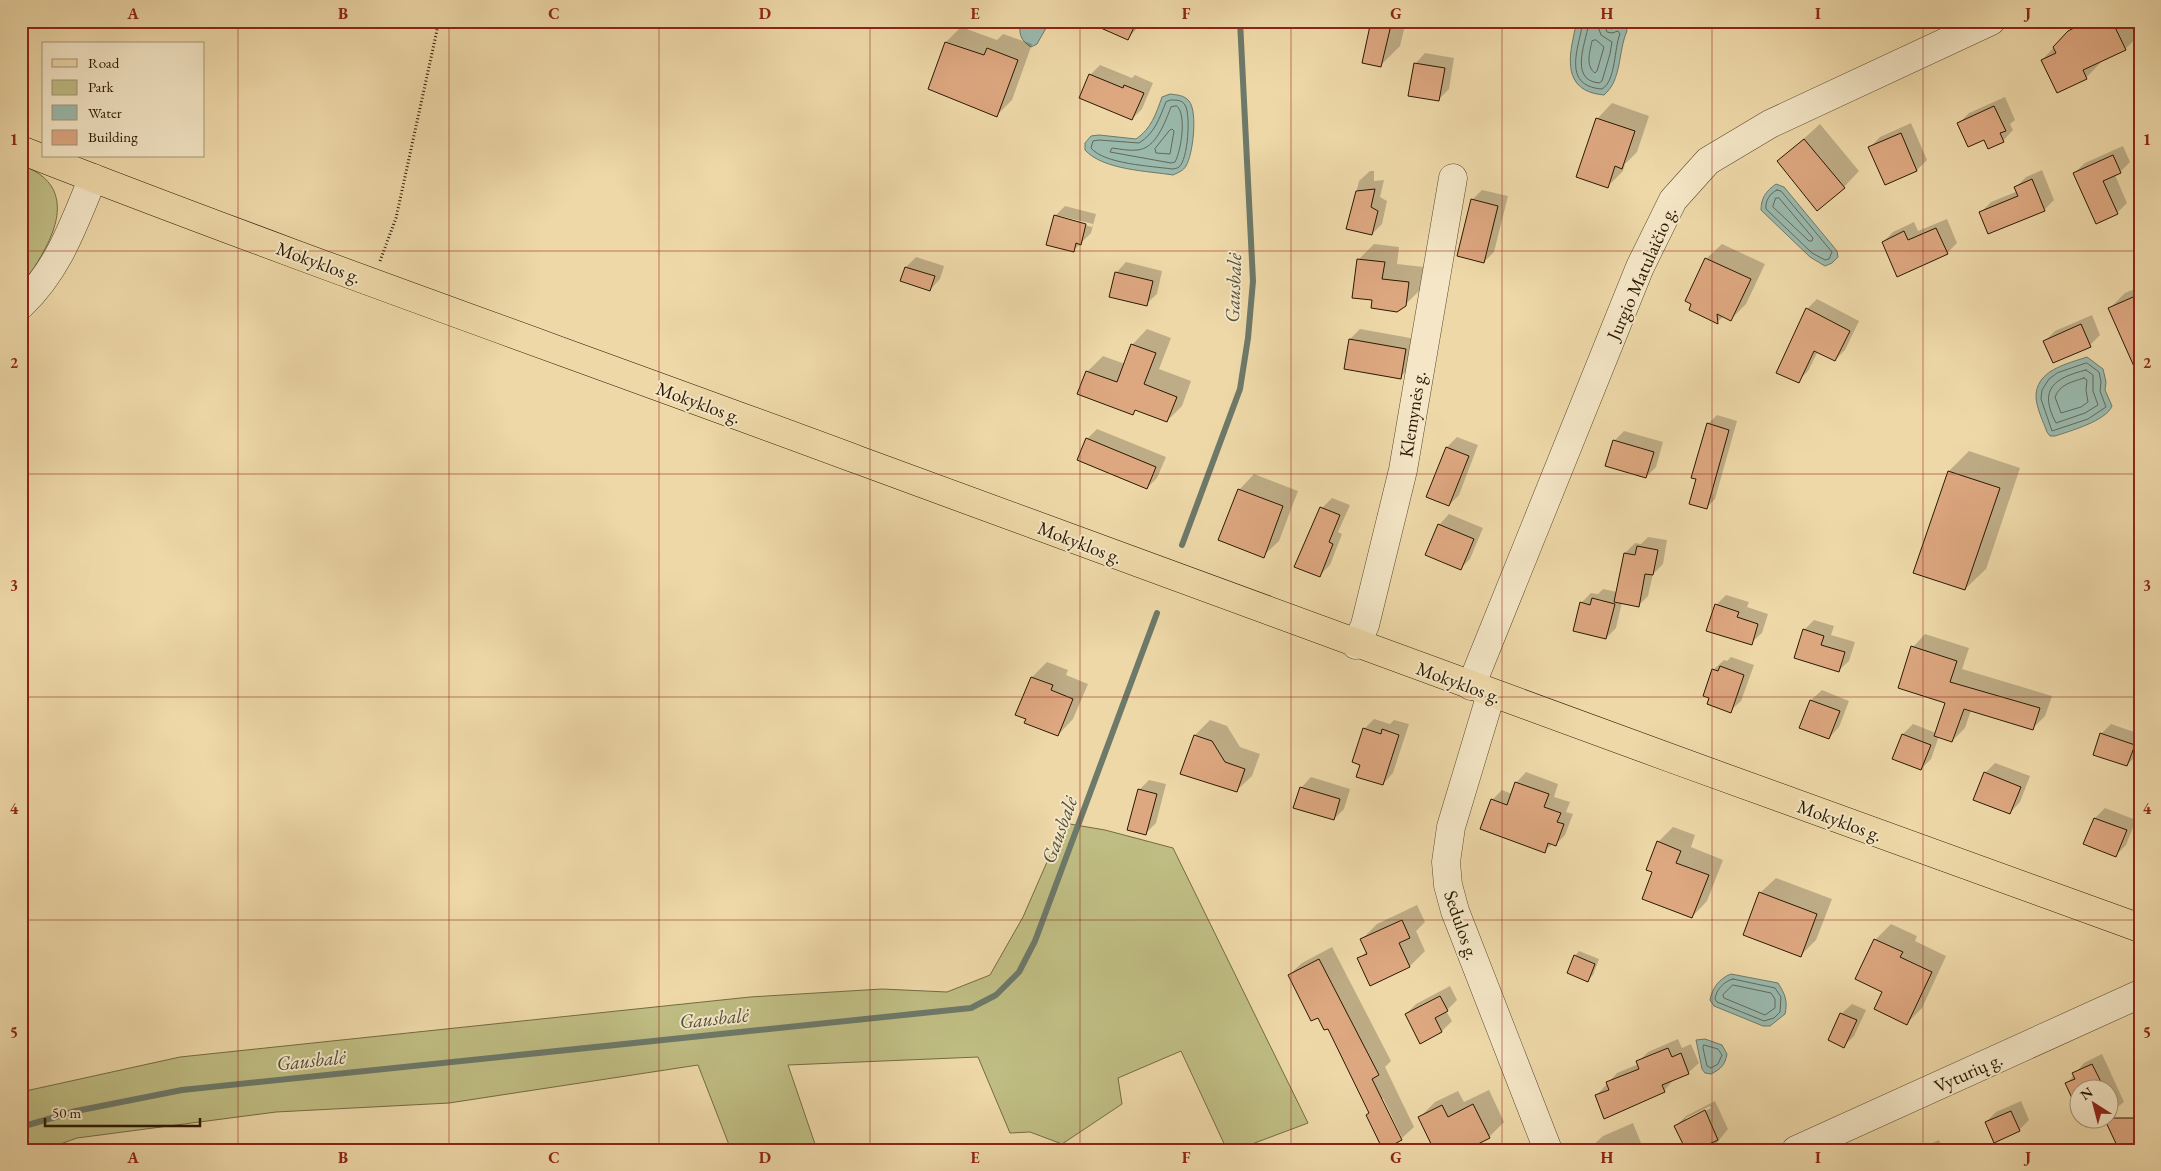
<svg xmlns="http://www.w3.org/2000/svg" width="2161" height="1171" font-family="'EB Garamond',serif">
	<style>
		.green { fill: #bfbd83; stroke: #746b42 }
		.water { fill: #9ab9ad; stroke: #6d7969 }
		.shadow { fill: #0003; fill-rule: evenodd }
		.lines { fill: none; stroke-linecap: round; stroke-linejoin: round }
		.shore { stroke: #626958; stroke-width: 1 }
		.stream { stroke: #6d7969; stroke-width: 6 }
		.building { fill: #dda780; stroke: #2a1902 }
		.minor-casing { stroke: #5b492c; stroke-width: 29 }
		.major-casing { stroke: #2a1902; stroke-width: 29 }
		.path { stroke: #2a1902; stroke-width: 3; stroke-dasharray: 1 2.5; stroke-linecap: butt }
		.minor { stroke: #f4e6c6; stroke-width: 28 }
		.major { stroke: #eed8a8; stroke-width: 28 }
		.grid { fill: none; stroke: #8f2418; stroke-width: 1; stroke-opacity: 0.55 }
		.labels { text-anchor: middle; stroke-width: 4; stroke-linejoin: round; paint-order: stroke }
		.street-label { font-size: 19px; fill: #2a1902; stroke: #f4e6c6 }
		.water-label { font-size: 20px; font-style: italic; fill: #51513e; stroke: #f4e6c6 }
		.neatline { fill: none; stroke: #8f2418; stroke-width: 2 }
		.grid-label { font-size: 16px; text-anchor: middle; font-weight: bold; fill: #8f2418 }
	</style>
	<rect width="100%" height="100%" fill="#eed8a8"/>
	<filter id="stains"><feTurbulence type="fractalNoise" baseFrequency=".004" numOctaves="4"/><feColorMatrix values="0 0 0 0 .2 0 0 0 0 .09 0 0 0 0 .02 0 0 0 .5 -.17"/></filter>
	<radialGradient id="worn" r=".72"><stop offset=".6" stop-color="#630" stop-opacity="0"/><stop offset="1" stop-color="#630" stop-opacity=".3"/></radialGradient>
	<path class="green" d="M 21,165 C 64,180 64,212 46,247 C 39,260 32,273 21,283 Z
		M 1064,823 L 1105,830 L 1173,848 L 1308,1123 L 1236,1150 L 1227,1150 L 1181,1051 L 1118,1078 L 1122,1104 L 1062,1144 L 1030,1132 L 1010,1133 L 978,1057 L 788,1065 L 817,1150 L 731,1150 L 698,1065 L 449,1103 L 276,1112 L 77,1138 L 44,1150 L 21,1150 L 21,1092 L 180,1057 L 750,997 L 882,989 L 947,992 L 990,975 L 1023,917 Z"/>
	<path class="water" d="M 1020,21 L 1050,21 L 1037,44 L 1031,47 C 1020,40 1019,34 1020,21 Z
		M 1579,21 L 1607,21 L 1611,29 L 1625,22 L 1627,31 C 1618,51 1622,80 1604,95 C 1572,92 1567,72 1572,44 C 1574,36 1574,28 1579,21 Z
		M 1170,94 C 1177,95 1184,95 1189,101 C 1198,112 1193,154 1186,166 C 1183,171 1179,172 1173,175 C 1148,171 1103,170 1085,150 L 1085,143 L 1091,136 L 1099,135 L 1136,139 C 1151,129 1156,114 1162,97 Z
		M 1776,184 L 1784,187 L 1837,251 L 1838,257 L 1832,263 L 1825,266 L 1810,257 L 1761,210 C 1761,198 1766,191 1776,184 Z
		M 2087,357 L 2103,369 L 2106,382 L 2105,390 L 2112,406 C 2106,421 2070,431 2055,436 L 2050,436 L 2047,432 C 2043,421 2037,409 2036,398 C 2035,370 2067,364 2087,357 Z
		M 1731,974 L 1778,983 C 1785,994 1788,1001 1785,1014 L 1770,1026 L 1763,1026 L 1714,1006 L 1710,1000 C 1712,988 1720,978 1731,974 Z
		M 1705,1039 L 1722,1045 L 1727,1054 C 1725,1065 1721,1069 1711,1074 L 1705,1073 L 1702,1069 L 1696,1040 Z"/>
	<path class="shadow" d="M 1102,21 L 1144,21 L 1128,38 Z
		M 1332,21 L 1406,21 L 1400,46 L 1381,65 L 1371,30 Z
		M 1610,21 L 1618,21 L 1612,24 Z
		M 2079,21 L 2135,21 L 2140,35 L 2125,49 L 2101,61 L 2101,62 L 2086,78 L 2042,60 Z
		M 961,27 L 997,40 L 1003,34 L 1032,44 L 1012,100 L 997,115 L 930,89 L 946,42 Z
		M 1425,53 L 1454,58 L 1449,89 L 1439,99 L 1415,64 Z
		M 1100,65 L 1132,78 L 1135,75 L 1153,83 L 1142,109 L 1132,119 L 1090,75 Z
		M 2005,97 L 2015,120 L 2010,124 L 2013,130 L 2003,141 L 1985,138 L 1959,123 L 1969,113 Z
		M 1612,103 L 1649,116 L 1637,152 L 1625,164 L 1623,171 L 1607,187 L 1597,119 Z
		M 1911,123 L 1927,160 L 1917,170 L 1886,183 L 1870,147 L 1880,137 Z
		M 1820,124 L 1859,171 L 1844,187 L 1779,161 Z
		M 2123,146 L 2130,162 L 2120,172 L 2115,175 L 2127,203 L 2117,213 L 2074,173 L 2085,163 Z
		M 2042,170 L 2054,200 L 2044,210 L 1981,212 L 1991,202 L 2018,191 L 2016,187 L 2026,177 Z
		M 1370,171 L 1374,171 L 1374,181 L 1384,180 L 1380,197 L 1387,201 L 1382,224 L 1372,234 L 1348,228 L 1359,181 Z
		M 1482,190 L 1508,196 L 1494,252 L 1484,262 L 1472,200 Z
		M 1065,206 L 1096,214 L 1091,233 L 1073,251 L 1055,216 ZM 1060,216 L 1093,224 L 1092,227 L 1060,218 Z
		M 1947,219 L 1957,243 L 1947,253 L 1883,242 L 1893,232 L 1914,222 L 1918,231 Z
		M 1374,244 L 1399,247 L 1397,264 L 1424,267 L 1421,289 L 1405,305 L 1373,299 L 1358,260 Z
		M 1722,244 L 1765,264 L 1746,304 L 1731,319 L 1724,316 L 1717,322 L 1706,259 Z
		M 916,257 L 944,266 L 940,279 L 930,290 L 906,267 Z
		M 1126,262 L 1162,271 L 1157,294 L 1146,304 L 1116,273 Z
		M 2140,287 L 2140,376 L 2110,308 L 2125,293 Z
		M 1817,299 L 1859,321 L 1845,350 L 1835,360 L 1818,351 L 1808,371 L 1798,381 L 1807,309 Z
		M 2092,315 L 2100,335 L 2090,345 L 2054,361 L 2045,341 L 2055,331 Z
		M 1147,329 L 1171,338 L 1159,369 L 1191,381 L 1182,406 L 1167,421 L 1136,410 L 1133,413 L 1087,372 L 1103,356 L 1125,364 L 1132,345 Z
		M 1360,329 L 1416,339 L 1411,367 L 1400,377 L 1350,339 Z
		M 1717,415 L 1737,421 L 1715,499 L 1706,508 L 1697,478 L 1708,424 Z
		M 1097,429 L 1166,457 L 1157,478 L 1147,488 L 1087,439 Z
		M 1624,431 L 1663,442 L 1656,467 L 1646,477 L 1614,441 Z
		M 1457,437 L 1478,445 L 1459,495 L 1449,505 L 1447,447 Z
		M 1969,451 L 2020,468 L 1986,569 L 1965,589 L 1949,471 Z
		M 1254,474 L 1298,491 L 1279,541 L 1263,556 L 1239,490 Z
		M 1332,498 L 1350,505 L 1338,532 L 1342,534 L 1330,565 L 1319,576 L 1322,508 Z
		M 1449,514 L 1483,528 L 1470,559 L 1460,569 L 1439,525 Z
		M 1648,537 L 1667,540 L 1663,564 L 1653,574 L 1648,596 L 1638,606 L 1622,602 L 1616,628 L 1606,638 L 1581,603 L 1591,593 L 1598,594 L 1603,589 L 1617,592 L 1625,553 L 1635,543 L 1641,544 Z
		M 1726,595 L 1749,602 L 1747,607 L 1768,614 L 1762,633 L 1751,643 L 1716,605 Z
		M 1814,620 L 1834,626 L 1831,635 L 1855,642 L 1849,661 L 1838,671 L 1804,630 Z
		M 1925,634 L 1969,648 L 1962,669 L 2052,696 L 2045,716 L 2033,728 L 1971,710 L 1965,728 L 1952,741 L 1939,736 L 1931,759 L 1921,769 L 1903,734 L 1913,724 L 1936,733 L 1946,702 L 1913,647 Z
		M 1731,657 L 1754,665 L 1741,701 L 1730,711 L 1713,670 L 1724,660 L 1727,661 Z
		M 1047,662 L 1068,670 L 1066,675 L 1088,684 L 1073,719 L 1058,735 L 1017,714 L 1032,677 Z
		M 1822,690 L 1849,701 L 1839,727 L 1829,738 L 1801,727 L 1811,700 Z
		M 1374,719 L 1390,724 L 1394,720 L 1409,724 L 1393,773 L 1383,784 L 1362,764 L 1364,729 Z
		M 1210,720 L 1227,726 L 1240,747 L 1260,754 L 1252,776 L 1236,791 L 1195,735 Z
		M 2111,724 L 2140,734 L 2140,748 L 2137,755 L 2127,765 L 2101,734 Z
		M 1995,763 L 2030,776 L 2020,802 L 2010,813 L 1985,773 Z
		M 1526,772 L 1558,784 L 1554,797 L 1570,802 L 1566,812 L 1573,814 L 1565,835 L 1555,845 L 1552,844 L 1544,851 L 1492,800 L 1502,790 L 1512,794 L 1516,783 Z
		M 1311,777 L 1350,789 L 1344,809 L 1334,819 L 1301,788 Z
		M 1149,780 L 1166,784 L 1156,823 L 1145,834 L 1139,790 Z
		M 2105,808 L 2136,820 L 2126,845 L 2116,855 L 2085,843 L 2095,818 Z
		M 1673,827 L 1695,835 L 1691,847 L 1723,860 L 1707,901 L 1692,917 L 1654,872 L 1658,842 Z
		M 1776,878 L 1832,899 L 1816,940 L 1801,955 L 1760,893 Z
		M 1417,905 L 1425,922 L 1416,931 L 1425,951 L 1410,966 L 1371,984 L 1359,959 L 1367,951 L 1362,939 L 1377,924 Z
		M 1891,924 L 1917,936 L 1915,941 L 1946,956 L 1922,1008 L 1907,1023 L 1884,991 L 1857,979 L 1876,939 Z
		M 1332,947 L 1391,1061 L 1385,1067 L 1414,1127 L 1402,1138 L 1383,1098 L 1370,1112 L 1328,1027 L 1318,1016 L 1289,975 L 1302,963 Z
		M 1579,951 L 1599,959 L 1593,975 L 1588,980 L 1575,956 Z
		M 1450,986 L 1457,1000 L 1446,1011 L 1452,1021 L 1442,1031 L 1406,1014 L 1416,1004 Z
		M 1852,1004 L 1866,1010 L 1854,1036 L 1844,1046 L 1841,1014 Z
		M 1678,1039 L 1682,1048 L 1691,1044 L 1699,1063 L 1688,1073 L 1674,1079 L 1664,1091 L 1596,1096 L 1617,1073 L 1639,1064 L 1638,1062 L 1648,1052 Z
		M 2102,1054 L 2124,1102 L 2108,1114 L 2108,1088 L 2078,1088 L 2078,1108 L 2067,1083 L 2084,1063 Z
		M 1489,1090 L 1504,1122 L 1489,1137 L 1420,1117 L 1435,1102 L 1458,1091 L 1464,1102 Z
		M 1715,1101 L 1728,1129 L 1711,1150 L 1687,1150 L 1676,1126 L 1686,1116 ZM 1710,1106 L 1711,1108 L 1686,1121 L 1686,1118 Z
		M 2021,1101 L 2029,1120 L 2019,1130 L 1986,1122 L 1996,1112 Z
		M 1633,1123 L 1641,1143 L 1638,1146 L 1639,1150 L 1594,1150 L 1592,1146 L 1603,1136 Z
		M 1939,1140 L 1943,1150 L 1918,1150 Z
		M 2118,1146 L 2140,1150 L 2109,1150 Z"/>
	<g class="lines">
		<path class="shore" d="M 1583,21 C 1580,45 1560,86 1602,89 C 1616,81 1614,48 1620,34 L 1618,31 L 1612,33 L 1607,32 L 1603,21
			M 1589,21 C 1588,38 1567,80 1599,83 L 1602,81 L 1610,54 L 1612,42 L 1601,35 L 1596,21
			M 1596,40 L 1604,47 L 1597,71 L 1595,73 C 1585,66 1590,51 1592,41 Z
			M 1171,100 C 1177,100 1182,100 1185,105 C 1191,114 1188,160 1179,167 C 1178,168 1174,169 1172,169 C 1151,166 1104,164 1091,148 L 1093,141 L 1099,140 L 1139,143 C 1155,133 1159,119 1166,102 Z
			M 1177,106 C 1187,115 1181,151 1175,162 L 1171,163 L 1110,152 L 1112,148 C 1120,149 1129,151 1137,150 C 1156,149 1165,122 1171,107 Z
			M 1170,130 L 1172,129 L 1174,131 L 1170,154 L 1156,153 L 1155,149 Z
			M 1777,190 L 1781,191 L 1832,252 L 1829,259 L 1825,260 L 1812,253 L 1766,209 C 1765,201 1770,193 1777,190 Z
			M 1776,198 L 1779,198 L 1813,238 L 1812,241 L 1809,241 L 1773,207 Z
			M 2087,363 L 2099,372 L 2101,382 L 2100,391 L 2106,407 L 2088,419 L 2052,431 L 2041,399 L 2042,390 L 2049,379 L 2057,373 Z
			M 2086,370 L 2093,375 L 2093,391 L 2098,405 L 2085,413 L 2056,423 C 2038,389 2054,378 2086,370 Z
			M 2084,378 L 2087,380 L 2086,390 L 2088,402 L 2081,407 L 2061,413 L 2055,397 C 2060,384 2072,382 2084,378 Z
			M 1733,979 L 1775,988 L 1781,997 L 1780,1012 L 1774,1018 L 1764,1021 L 1717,1002 L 1715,999 C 1716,990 1724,981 1733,979 Z
			M 1733,985 L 1771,993 L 1775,999 L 1775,1008 L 1765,1015 L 1724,998 L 1723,995 Z
			M 1704,1045 L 1718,1049 L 1722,1055 L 1718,1064 L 1711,1068 L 1707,1066 L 1703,1048 Z"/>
		<path class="stream" d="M 1182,545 L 1240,389 L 1248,338 L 1253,281 L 1240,21
			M 21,1127 L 76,1111 L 182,1090 L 971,1008 L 996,995 L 1019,972 L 1035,941 L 1157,613"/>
	</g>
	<path class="building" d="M 1085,21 L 1137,21 L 1128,40 Z
		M 1371,21 L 1392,21 L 1381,67 L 1362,63 Z
		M 2088,21 L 2112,21 L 2126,50 L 2083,70 L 2087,79 L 2057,93 L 2041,60 L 2056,53 L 2053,47 L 2068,31 Z
		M 945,42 L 984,55 L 987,48 L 1018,60 L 997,117 L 928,89 Z
		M 1414,63 L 1445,68 L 1439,101 L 1408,96 Z
		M 1089,74 L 1123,88 L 1124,85 L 1144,93 L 1132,120 L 1079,98 Z
		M 1994,106 L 2006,131 L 2000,133 L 2004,142 L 1988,149 L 1984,140 L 1968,147 L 1957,123 Z
		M 1596,118 L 1635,131 L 1622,169 L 1615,166 L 1608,188 L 1576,177 Z
		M 1901,133 L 1917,171 L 1885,185 L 1868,147 Z
		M 1804,139 L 1845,188 L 1817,211 L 1777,161 Z
		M 2113,155 L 2121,173 L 2103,181 L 2118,214 L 2096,224 L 2073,173 Z
		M 2032,179 L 2045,211 L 1988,234 L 1979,212 L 2018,196 L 2014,187 Z
		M 1375,189 L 1371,207 L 1378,211 L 1372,235 L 1346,229 L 1356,191 Z
		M 1471,199 L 1498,206 L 1484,263 L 1457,256 Z
		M 1054,215 L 1086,224 L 1081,245 L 1076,243 L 1074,252 L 1046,245 Z
		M 1936,228 L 1948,254 L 1897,277 L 1882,242 L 1904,231 L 1908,240 Z
		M 1705,258 L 1751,279 L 1731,321 L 1717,314 L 1718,324 L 1689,310 L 1691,304 L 1685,301 Z
		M 1357,259 L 1385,262 L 1382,279 L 1409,282 L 1406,306 L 1397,312 L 1371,308 L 1372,300 L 1352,298 Z
		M 905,267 L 935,276 L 930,291 L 900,281 Z
		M 1115,272 L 1153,281 L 1147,306 L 1109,297 Z
		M 2140,294 L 2140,380 L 2108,308 Z
		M 1806,308 L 1850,331 L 1835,361 L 1814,351 L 1799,383 L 1776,373 Z
		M 2081,324 L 2091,347 L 2053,363 L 2043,341 Z
		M 1349,339 L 1406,349 L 1401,379 L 1344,369 Z
		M 1131,344 L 1156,353 L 1144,384 L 1177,397 L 1167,422 L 1135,410 L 1133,415 L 1077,394 L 1086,371 L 1117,382 Z
		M 1707,423 L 1729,430 L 1707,509 L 1689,504 L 1696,479 L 1691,478 Z
		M 1086,438 L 1156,467 L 1147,489 L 1077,460 Z
		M 1613,440 L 1654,452 L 1646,478 L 1605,466 Z
		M 1446,447 L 1469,456 L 1449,506 L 1426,497 Z
		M 1948,471 L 2000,488 L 1965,590 L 1913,573 Z
		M 1238,489 L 1283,506 L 1264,558 L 1218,540 Z
		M 1320,507 L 1340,515 L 1329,542 L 1333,544 L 1320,577 L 1294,567 Z
		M 1438,524 L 1474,539 L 1461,570 L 1425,555 Z
		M 1637,546 L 1658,550 L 1653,575 L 1645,574 L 1639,607 L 1614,602 L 1624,553 L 1635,555 Z
		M 1592,598 L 1615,604 L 1606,639 L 1573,631 L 1580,602 L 1590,605 Z
		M 1715,604 L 1739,612 L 1737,617 L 1758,624 L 1752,645 L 1706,631 Z
		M 1803,629 L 1824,636 L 1821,645 L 1845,652 L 1839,672 L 1794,658 Z
		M 1911,646 L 1957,661 L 1950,682 L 2040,708 L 2033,730 L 1964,709 L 1952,742 L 1934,736 L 1945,703 L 1898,688 Z
		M 1720,666 L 1744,675 L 1731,713 L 1707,704 L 1709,698 L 1703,696 L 1712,669 L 1718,671 Z
		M 1031,677 L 1053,685 L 1051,690 L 1073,699 L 1058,736 L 1024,723 L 1026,719 L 1015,715 Z
		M 1810,700 L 1840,711 L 1829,739 L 1799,728 Z
		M 1363,728 L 1381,734 L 1382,729 L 1399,735 L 1383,785 L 1356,777 L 1360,765 L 1352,762 Z
		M 2100,733 L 2135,745 L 2127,766 L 2093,755 Z
		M 1902,734 L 1931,745 L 1921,770 L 1892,759 Z
		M 1194,735 L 1212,741 L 1225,762 L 1245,769 L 1237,792 L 1180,774 Z
		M 1984,772 L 2021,787 L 2010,814 L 1973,800 Z
		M 1515,782 L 1549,794 L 1544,807 L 1561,813 L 1557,822 L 1564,824 L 1556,846 L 1548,843 L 1545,853 L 1480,829 L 1491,799 L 1507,805 Z
		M 1300,787 L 1340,799 L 1334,820 L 1293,808 Z
		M 1138,789 L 1157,794 L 1146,835 L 1127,830 Z
		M 2094,818 L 2127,830 L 2116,857 L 2083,844 Z
		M 1657,841 L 1681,851 L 1676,863 L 1709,875 L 1692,918 L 1642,899 L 1652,872 L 1646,870 Z
		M 1759,892 L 1817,914 L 1801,957 L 1743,935 Z
		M 1402,920 L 1410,938 L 1399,943 L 1410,967 L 1370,986 L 1357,958 L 1367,954 L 1360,939 Z
		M 1874,939 L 1903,952 L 1900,957 L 1932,972 L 1907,1025 L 1874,1009 L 1882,992 L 1855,979 Z
		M 1574,955 L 1595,964 L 1588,982 L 1567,973 Z
		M 1319,959 L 1379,1075 L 1372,1079 L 1402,1140 L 1383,1150 L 1366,1115 L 1369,1113 L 1328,1029 L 1324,1030 L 1318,1018 L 1311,1021 L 1288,975 Z
		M 1440,996 L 1448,1011 L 1435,1018 L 1442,1032 L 1420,1044 L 1405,1014 Z
		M 1840,1013 L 1857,1020 L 1844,1048 L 1828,1040 Z
		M 1668,1048 L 1672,1057 L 1681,1053 L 1689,1074 L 1662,1085 L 1665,1092 L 1604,1119 L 1595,1095 L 1609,1090 L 1606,1082 L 1639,1069 L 1636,1061 Z
		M 2092,1064 L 2104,1088 L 2078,1088 L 2078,1111 L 2065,1083 L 2075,1079 L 2072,1073 Z
		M 2108,1099 L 2115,1113 L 2108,1116 Z
		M 1473,1104 L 1490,1138 L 1466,1150 L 1434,1150 L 1418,1117 L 1442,1105 L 1448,1117 Z
		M 1705,1110 L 1718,1140 L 1707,1145 L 1709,1150 L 1686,1150 L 1674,1126 Z
		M 2011,1111 L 2020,1131 L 1994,1143 L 1985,1122 Z
		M 2082,1118 L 2103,1118 L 2086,1127 Z
		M 2104,1118 L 2140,1118 L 2140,1150 L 2119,1150 Z"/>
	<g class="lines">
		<defs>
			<path id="minor" d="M 21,305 C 59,269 73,225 93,178
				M 1356,645 L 1365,625 L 1403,470 L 1453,178
				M 1471,686 L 1640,267 L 1673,200 L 1708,161 L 1770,124 L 1991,21
				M 1491,694 L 1451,827 L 1446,862 L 1448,885 L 1455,911 L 1548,1150
				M 1796,1150 L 2140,994"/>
			<path id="major" d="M 21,150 C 299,259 581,357 861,461 C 1287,619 1713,774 2140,928"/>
		</defs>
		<use href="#minor" class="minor-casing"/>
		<use href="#major" class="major-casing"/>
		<path class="path" d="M 380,261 L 396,218 L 439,21"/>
		<use href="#minor" class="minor"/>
		<use href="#major" class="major"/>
	</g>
	<path class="grid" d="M 238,21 L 238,1150M 449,21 L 449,1150M 659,21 L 659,1150M 870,21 L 870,1150M 1080,21 L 1080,1150M 1291,21 L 1291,1150M 1502,21 L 1502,1150M 1712,21 L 1712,1150M 1923,21 L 1923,1150M 21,251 L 2140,251M 21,474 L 2140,474M 21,697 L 2140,697M 21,920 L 2140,920"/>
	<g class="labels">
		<g class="street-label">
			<text transform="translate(319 262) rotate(20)" y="7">Mokyklos g.</text>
			<text transform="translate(1641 273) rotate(-66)" y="7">Jurgio Matulaičio g.</text>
			<text transform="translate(699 402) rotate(20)" y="7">Mokyklos g.</text>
			<text transform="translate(1412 414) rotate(-81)" y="7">Klemynės g.</text>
			<text transform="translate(1080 542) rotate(21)" y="7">Mokyklos g.</text>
			<text transform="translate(1459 682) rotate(20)" y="7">Mokyklos g.</text>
			<text transform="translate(1840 820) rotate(20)" y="7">Mokyklos g.</text>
			<text transform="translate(1462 925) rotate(71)" y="7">Sedulos g.</text>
			<text transform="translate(1968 1072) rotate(-24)" y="7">Vyturių g.</text>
		</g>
		<g class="water-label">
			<text transform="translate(1233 288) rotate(-88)" y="7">Gausbalė</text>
			<text transform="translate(1059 830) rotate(-70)" y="7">Gausbalė</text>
			<text transform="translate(714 1018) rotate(-6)" y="7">Gausbalė</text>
			<text transform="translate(311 1060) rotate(-6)" y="7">Gausbalė</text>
		</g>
	</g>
	<rect width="2161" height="1171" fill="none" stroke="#eed8a8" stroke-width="55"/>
	<rect x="42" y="42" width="162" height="115" fill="#f4e6c6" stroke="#a39478"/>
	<rect x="52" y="59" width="25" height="8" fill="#eed8a8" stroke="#a39478"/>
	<text x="88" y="68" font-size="15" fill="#2a1902">Road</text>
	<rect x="52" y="80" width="25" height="15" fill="#bfbd83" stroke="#a39478"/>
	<text x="88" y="92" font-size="15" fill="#2a1902">Park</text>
	<rect x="52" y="105" width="25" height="15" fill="#9ab9ad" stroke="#a39478"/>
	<text x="88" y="118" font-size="15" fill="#2a1902">Water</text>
	<rect x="52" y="130" width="25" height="15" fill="#dda780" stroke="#a39478"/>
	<text x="88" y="142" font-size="15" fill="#2a1902">Building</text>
	<g transform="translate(2094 1104) rotate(324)"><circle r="24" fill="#f4e6c6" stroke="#a39478"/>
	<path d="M0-4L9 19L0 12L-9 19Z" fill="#8f2418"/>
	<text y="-8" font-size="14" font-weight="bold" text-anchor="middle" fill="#2a1902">N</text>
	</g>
	<path d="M45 1118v8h155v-8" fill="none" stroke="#2a1902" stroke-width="2.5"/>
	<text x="52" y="1118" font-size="15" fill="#2a1902" stroke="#f4e6c6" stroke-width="4" paint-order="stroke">50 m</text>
	<rect x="28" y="28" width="2106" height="1116" class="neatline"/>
	<g class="grid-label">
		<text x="133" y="19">A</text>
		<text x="343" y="19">B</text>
		<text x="554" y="19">C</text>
		<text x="765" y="19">D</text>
		<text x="975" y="19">E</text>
		<text x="1186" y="19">F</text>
		<text x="1396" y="19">G</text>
		<text x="1607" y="19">H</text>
		<text x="1818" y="19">I</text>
		<text x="2028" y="19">J</text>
		<text x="14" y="145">1</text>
		<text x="2147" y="145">1</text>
		<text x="14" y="368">2</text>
		<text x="2147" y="368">2</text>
		<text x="14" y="591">3</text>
		<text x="2147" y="591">3</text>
		<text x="14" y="814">4</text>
		<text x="2147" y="814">4</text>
		<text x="14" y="1038">5</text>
		<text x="2147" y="1038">5</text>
		<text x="133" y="1163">A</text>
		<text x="343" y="1163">B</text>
		<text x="554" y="1163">C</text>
		<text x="765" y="1163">D</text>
		<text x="975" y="1163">E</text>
		<text x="1186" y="1163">F</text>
		<text x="1396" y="1163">G</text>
		<text x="1607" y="1163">H</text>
		<text x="1818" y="1163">I</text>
		<text x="2028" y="1163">J</text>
	</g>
	<rect width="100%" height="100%" filter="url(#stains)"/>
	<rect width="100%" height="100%" fill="url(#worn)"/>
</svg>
